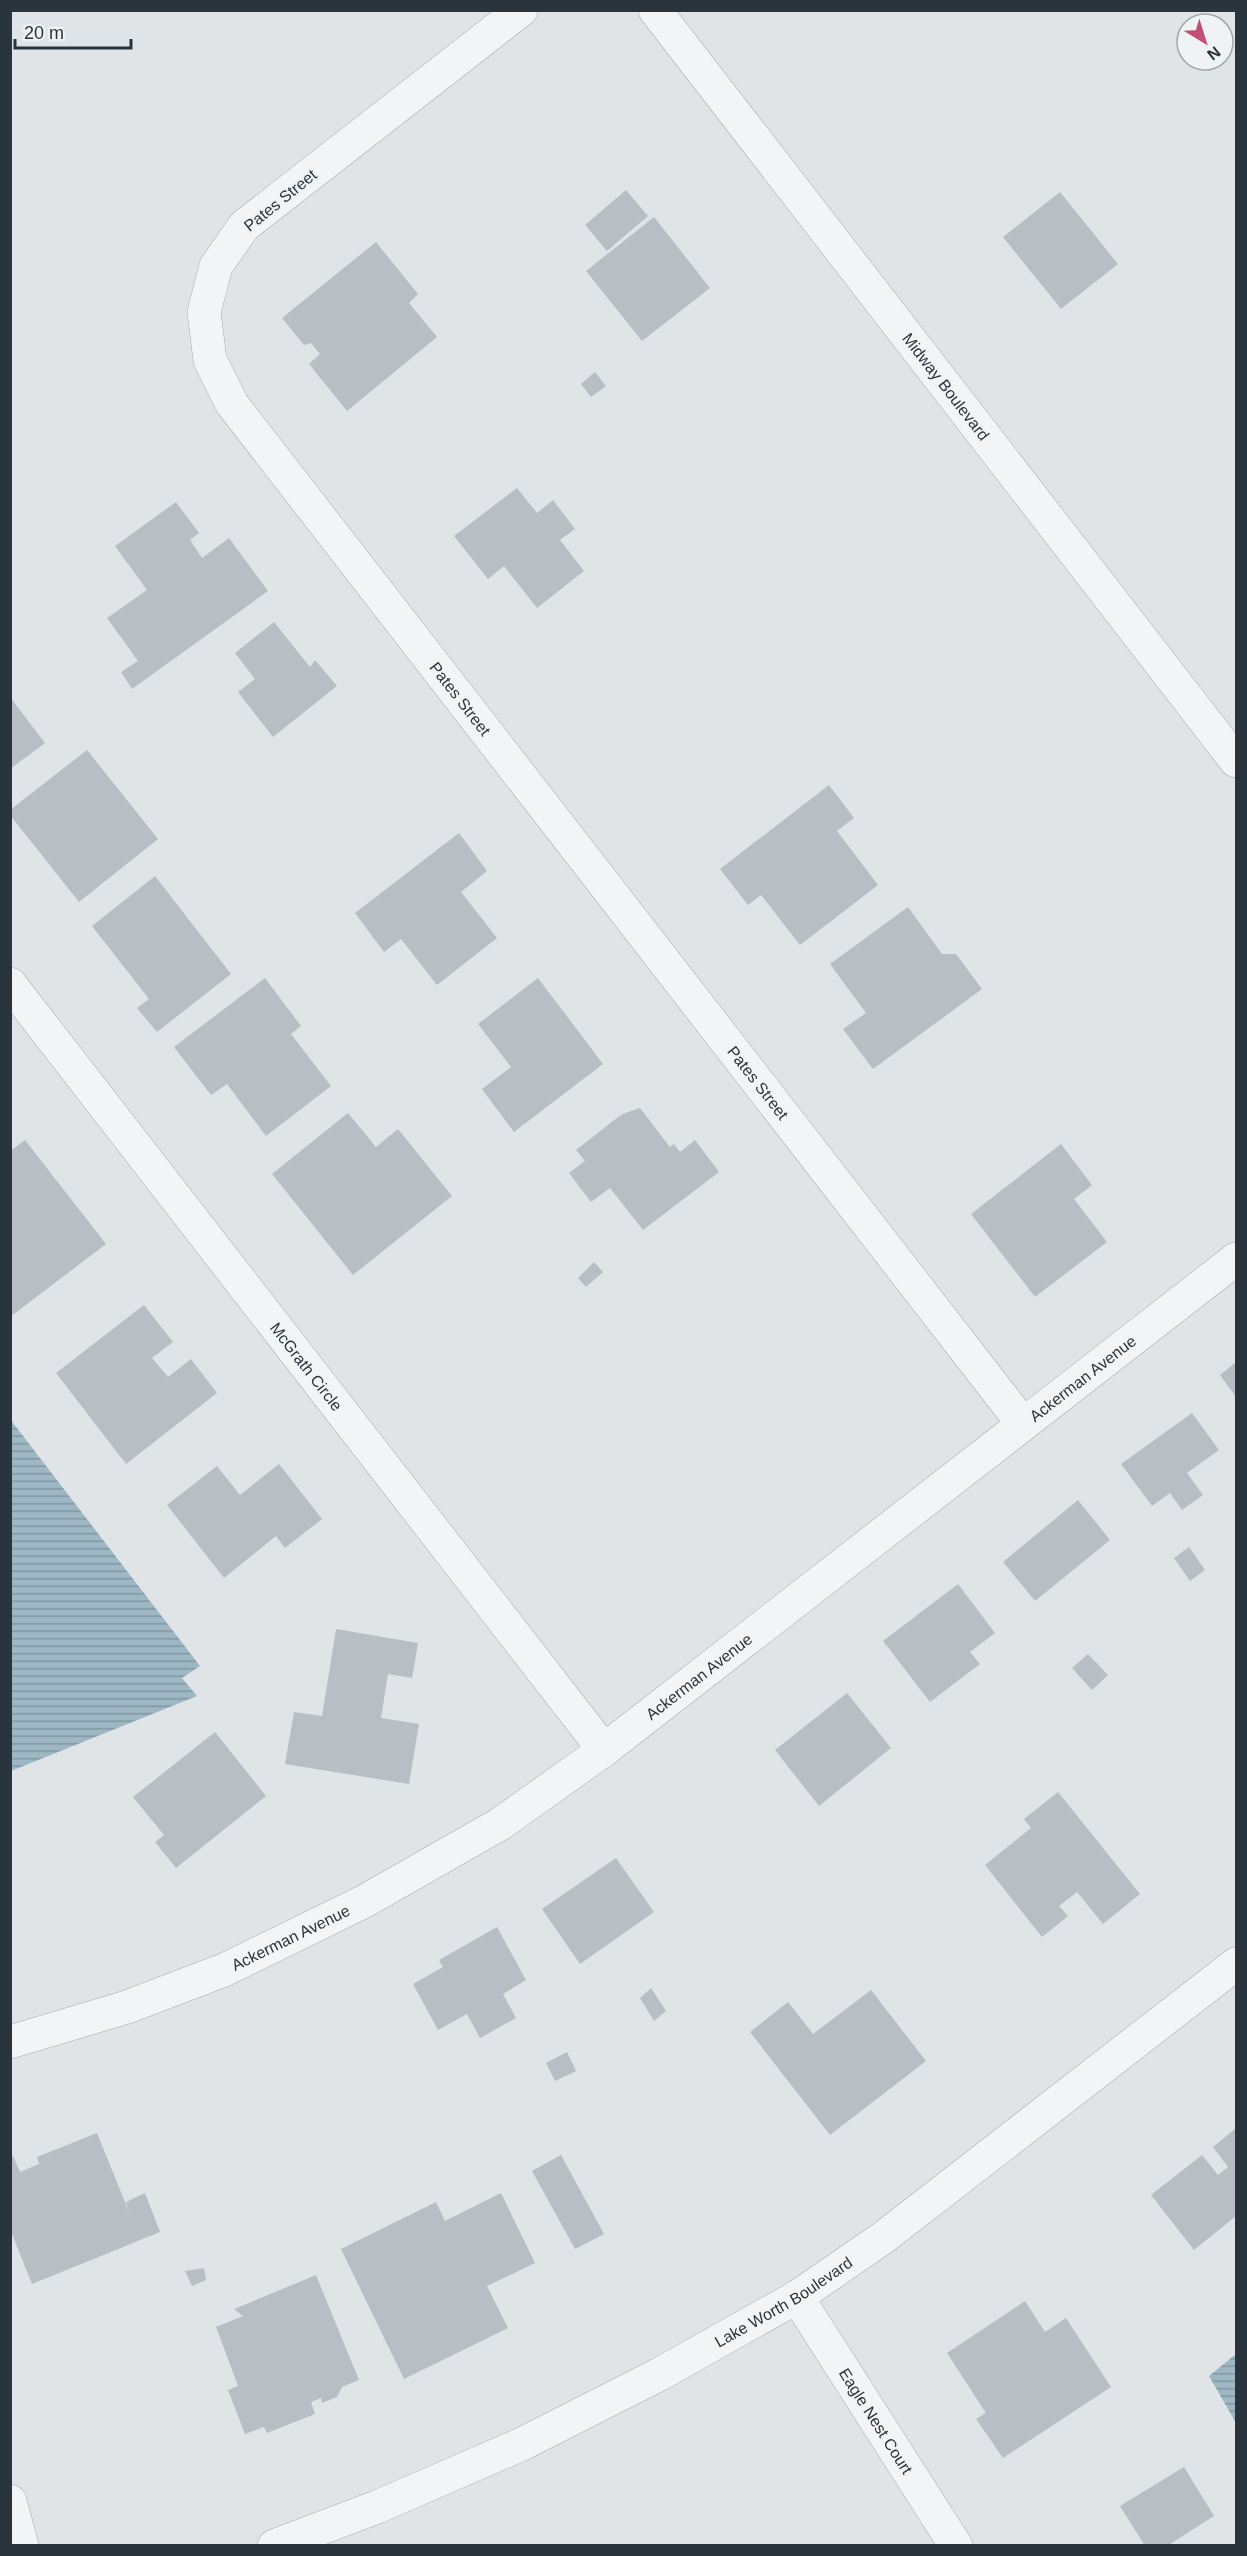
<svg xmlns="http://www.w3.org/2000/svg" width="1247" height="2556" font-family="Arial,sans-serif">
	<style>
		.water { fill: url(#water-rules) }
		.building { fill: #b8bec4 }
		.lines { fill: none; stroke-linecap: round; stroke-linejoin: round }
		.minor-casing { stroke: #a6acb1; stroke-width: 34 }
		.tertiary-casing { stroke: #a6acb1; stroke-width: 34 }
		.minor { stroke: #f2f4f6; stroke-width: 33 }
		.tertiary { stroke: #f2f4f6; stroke-width: 33 }
		.labels { text-anchor: middle; stroke-width: 5; stroke-linejoin: round; paint-order: stroke }
		.street-label { font-size: 16px; fill: #2a343d; stroke: #eff3f5 }
	</style>
	<defs>
		<pattern id="water-rules" width="6" height="5" patternUnits="userSpaceOnUse" patternTransform="scale(1.5)"><rect width="6" height="5" fill="#9eb7c4"/><path d="M0 2.5h6" fill="none" stroke="#8196a0"/></pattern>
	</defs>
	<rect width="100%" height="100%" fill="#e0e4e7"/>
	<path class="water" d="M 10,1419 L 200,1666 L 182,1678 L 197,1696 L 11,1771 Z
		M 1236,2354 L 1236,2423 L 1209,2376 Z"/>
	<path class="building" d="M 626,190 L 648,216 L 607,251 L 585,225 Z
		M 1060,192 L 1118,264 L 1061,309 L 1003,237 Z
		M 654,217 L 710,288 L 642,341 L 586,271 Z
		M 376,242 L 418,294 L 409,303 L 437,337 L 347,411 L 309,364 L 320,354 L 311,343 L 304,345 L 282,318 Z
		M 595,372 L 606,386 L 591,397 L 581,384 Z
		M 517,488 L 537,513 L 553,500 L 575,529 L 560,540 L 584,571 L 537,608 L 504,566 L 488,579 L 454,536 Z
		M 176,502 L 199,533 L 190,540 L 202,558 L 229,538 L 268,591 L 132,689 L 121,672 L 138,661 L 107,618 L 147,590 L 115,546 Z
		M 274,622 L 310,667 L 315,660 L 337,686 L 273,737 L 238,692 L 255,679 L 235,653 Z
		M 10,697 L 45,743 L 10,769 Z
		M 87,750 L 158,839 L 79,902 L 10,815 L 10,810 Z
		M 829,785 L 854,818 L 837,831 L 878,885 L 800,945 L 761,895 L 748,905 L 720,869 Z
		M 459,833 L 487,871 L 461,892 L 497,938 L 437,985 L 401,939 L 384,952 L 355,913 Z
		M 155,876 L 231,974 L 157,1032 L 137,1008 L 149,999 L 92,926 Z
		M 908,907 L 942,954 L 956,954 L 982,989 L 873,1069 L 843,1029 L 866,1013 L 830,964 Z
		M 265,978 L 301,1026 L 291,1034 L 331,1086 L 266,1136 L 227,1084 L 211,1095 L 174,1047 Z
		M 538,978 L 603,1064 L 514,1132 L 482,1089 L 511,1067 L 478,1024 Z
		M 640,1108 L 670,1147 L 674,1144 L 680,1152 L 695,1140 L 719,1172 L 643,1230 L 610,1188 L 591,1202 L 569,1173 L 585,1161 L 576,1150 L 622,1114 Z
		M 348,1113 L 376,1147 L 398,1129 L 452,1196 L 353,1275 L 272,1174 Z
		M 25,1140 L 106,1244 L 10,1317 L 10,1151 Z
		M 1061,1144 L 1092,1185 L 1074,1199 L 1107,1242 L 1035,1297 L 971,1214 Z
		M 594,1262 L 603,1272 L 586,1287 L 578,1278 Z
		M 144,1305 L 173,1342 L 152,1358 L 168,1377 L 191,1359 L 217,1393 L 126,1464 L 56,1373 Z
		M 1236,1362 L 1236,1397 L 1220,1375 Z
		M 1192,1413 L 1219,1450 L 1187,1473 L 1203,1495 L 1182,1510 L 1170,1493 L 1152,1506 L 1121,1464 Z
		M 279,1464 L 322,1519 L 285,1548 L 276,1536 L 224,1578 L 167,1505 L 217,1466 L 240,1495 Z
		M 1078,1500 L 1110,1540 L 1035,1601 L 1003,1562 Z
		M 1189,1547 L 1205,1570 L 1190,1581 L 1174,1558 Z
		M 958,1584 L 995,1633 L 970,1652 L 980,1664 L 930,1702 L 883,1641 Z
		M 336,1629 L 418,1643 L 412,1678 L 388,1674 L 381,1718 L 419,1724 L 409,1784 L 285,1764 L 294,1712 L 322,1716 Z
		M 1088,1654 L 1108,1675 L 1092,1690 L 1072,1668 Z
		M 847,1693 L 891,1748 L 819,1806 L 775,1750 Z
		M 215,1732 L 266,1796 L 176,1868 L 155,1842 L 164,1835 L 133,1797 Z
		M 1058,1792 L 1140,1894 L 1103,1924 L 1077,1892 L 1059,1906 L 1068,1916 L 1042,1937 L 985,1865 L 1031,1828 L 1024,1819 Z
		M 616,1858 L 654,1912 L 580,1964 L 542,1909 Z
		M 497,1927 L 526,1980 L 503,1994 L 516,2018 L 480,2038 L 467,2014 L 438,2030 L 413,1984 L 443,1967 L 439,1960 Z
		M 651,1988 L 666,2011 L 654,2021 L 640,1998 Z
		M 871,1990 L 926,2061 L 830,2135 L 750,2032 L 788,2002 L 813,2034 Z
		M 567,2052 L 576,2071 L 555,2081 L 546,2063 Z
		M 1236,2128 L 1236,2216 L 1194,2250 L 1151,2195 L 1202,2155 L 1218,2175 L 1228,2167 L 1213,2147 Z
		M 97,2133 L 129,2212 L 126,2202 L 145,2193 L 160,2232 L 32,2284 L 10,2229 L 10,2158 L 13,2156 L 20,2172 L 39,2164 L 37,2157 Z
		M 561,2155 L 604,2234 L 575,2249 L 532,2171 Z
		M 501,2193 L 535,2263 L 487,2286 L 508,2328 L 404,2379 L 341,2249 L 436,2202 L 445,2221 Z
		M 204,2268 L 206,2280 L 192,2286 L 185,2271 Z
		M 316,2275 L 359,2380 L 342,2387 L 337,2397 L 322,2403 L 321,2398 L 311,2402 L 315,2414 L 267,2433 L 264,2427 L 245,2434 L 228,2390 L 238,2386 L 216,2327 L 243,2316 L 234,2309 Z
		M 1025,2301 L 1045,2332 L 1066,2318 L 1111,2387 L 1003,2458 L 976,2419 L 986,2413 L 947,2353 Z
		M 1184,2467 L 1214,2516 L 1167,2546 L 1145,2546 L 1120,2506 Z"/>
	<g class="lines">
		<defs>
			<g id="minor">
				<path id="s1" d="M 521,10 L 244,226 L 216,266 L 204,312 L 210,360 L 232,404 L 1023,1424"/>
				<path id="s2" d="M 10,984 L 604,1750"/>
				<path id="s3" d="M 10,2042 L 127,2007 L 224,1970 L 365,1901 L 500,1824 L 604,1750 L 1236,1259"/>
				<path id="s4" d="M 797,2297 L 956,2546"/>
				<path d="M 10,2501 L 22,2546"/>
				<path id="s5" d="M 274,2546 L 377,2507 L 520,2445 L 660,2374 L 797,2297 L 884,2237 L 1236,1964"/>
			</g>
			<g id="tertiary">
				<path id="s6" d="M 655,10 L 1236,761"/>
			</g>
		</defs>
		<use href="#minor" class="minor-casing"/>
		<use href="#tertiary" class="tertiary-casing"/>
		<use href="#minor" class="minor"/>
		<use href="#tertiary" class="tertiary"/>
	</g>
	<g class="labels">
		<g class="street-label">
			<text transform="translate(280 200) rotate(-39)" y="6">Pates Street</text>
			<text dy="6" stroke="none"><textPath href="#s6" startOffset="476">Midway Boulevard</textPath></text>
			<text dy="6" stroke="none"><textPath href="#s1" startOffset="918">Pates Street</textPath></text>
			<text dy="6" stroke="none"><textPath href="#s1" startOffset="1404">Pates Street</textPath></text>
			<text dy="6" stroke="none"><textPath href="#s2" startOffset="484">McGrath Circle</textPath></text>
			<text dy="6" stroke="none"><textPath href="#s3" startOffset="1272">Ackerman Avenue</textPath></text>
			<text dy="6" stroke="none"><textPath href="#s3" startOffset="786">Ackerman Avenue</textPath></text>
			<text dy="6" stroke="none"><textPath href="#s3" startOffset="300">Ackerman Avenue</textPath></text>
			<text dy="6" stroke="none"><textPath href="#s5" startOffset="566">Lake Worth Boulevard</textPath></text>
			<text dy="6" stroke="none"><textPath href="#s4" startOffset="147">Eagle Nest Court</textPath></text>
		</g>
	</g>
	<rect width="1247" height="2556" fill="none" stroke="#2a343d" stroke-width="24"/>
	<g transform="translate(1205 42) rotate(142)"><circle r="28" fill="#eff3f5" stroke="#a0a7ab" stroke-width="1.5"/>
	<path d="M0-4.5L10 22L0 15L-10 22Z" fill="#c15074"/>
	<text y="-9" font-size="16" font-weight="bold" text-anchor="middle" fill="#2a343d">N</text>
	</g>
	<path d="M15 39v9h116v-9" fill="none" stroke="#2a343d" stroke-width="3"/>
	<text x="24" y="39" font-size="18" fill="#2a343d" stroke="#eff3f5" stroke-width="4.5" paint-order="stroke">20 m</text>
</svg>
